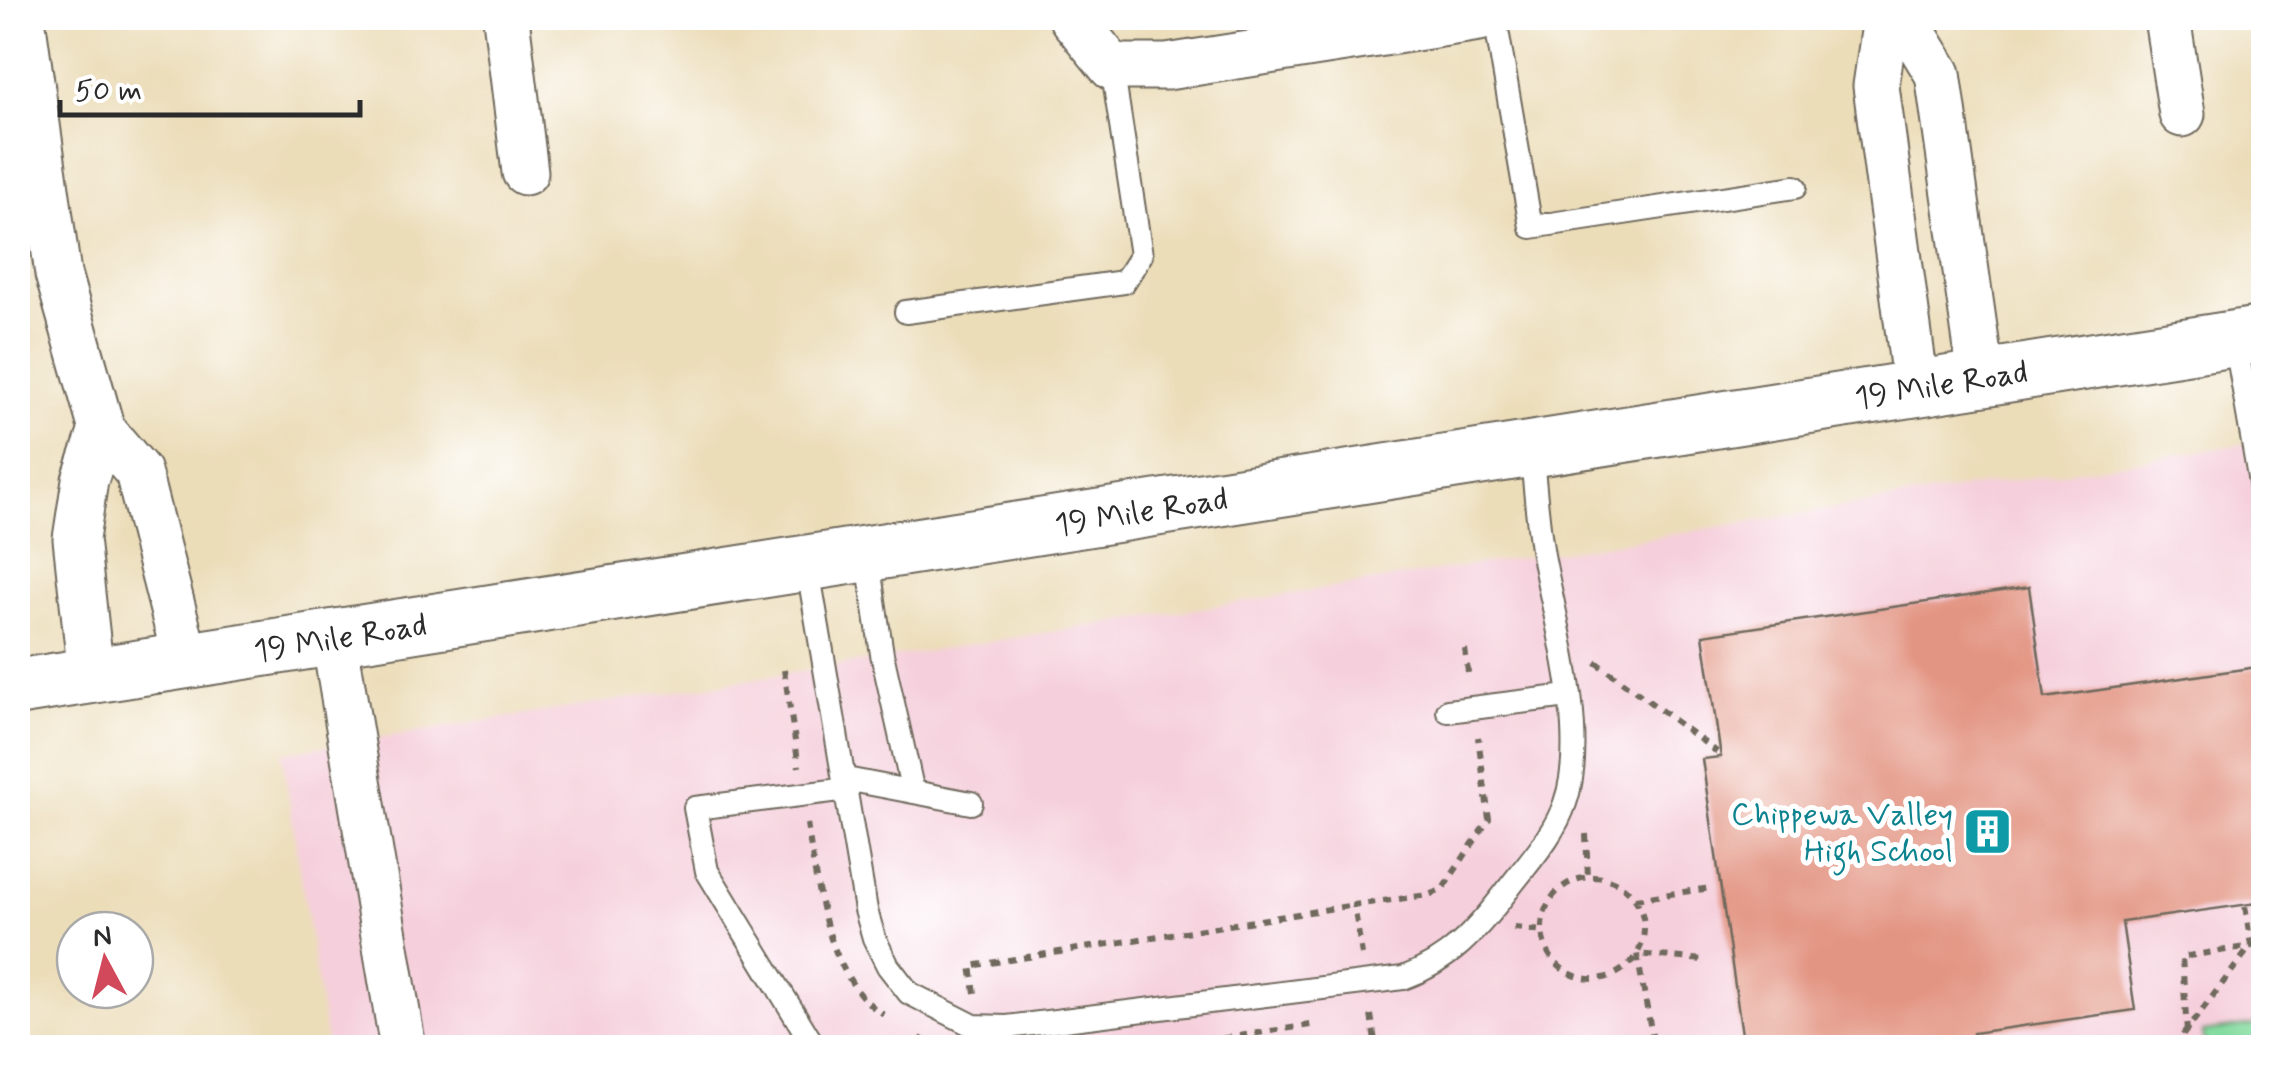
<svg xmlns="http://www.w3.org/2000/svg" width="2281" height="1065" font-family="Mynerve,sans-serif">
	<style>
		.built { fill: #f5cfdb }
		.green { fill: #85dca0; stroke: #588466; stroke-width: 2.5 }
		.building { fill: #e39583 }
		.lines { fill: none; stroke-linecap: round; stroke-linejoin: round }
		.lane-casing { stroke: #6f695d; stroke-width: 26 }
		.street-casing { stroke: #6f695d; stroke-width: 49 }
		.secondary-casing { stroke: #6f695d; stroke-width: 59 }
		.path { stroke: #6f695d; stroke-width: 6; stroke-dasharray: 8 8; stroke-linecap: butt }
		.lane { stroke: #fff; stroke-width: 22 }
		.street { stroke: #fff; stroke-width: 45 }
		.secondary { stroke: #fff; stroke-width: 55 }
		.labels { text-anchor: middle; stroke-width: 10; stroke-linejoin: round; paint-order: stroke }
		.street-label { font-size: 32px; fill: #2b2b2b; stroke: #fff }
		.culture-label { font-size: 32px; fill: #0d838f; stroke: #fff; text-anchor: end }
	</style>
	<rect width="100%" height="100%" fill="#fff"/>
	<filter id="ink" filterUnits="userSpaceOnUse"><feTurbulence type="fractalNoise" baseFrequency=".01" numOctaves="2"/><feDisplacementMap in="SourceGraphic" scale="20" xChannelSelector="R" yChannelSelector="G"/><feConvolveMatrix kernelMatrix="1 2 1 2 8 2 1 2 1" color-interpolation-filters="sRGB"/></filter>
	<filter id="wash" filterUnits="userSpaceOnUse"><feTurbulence type="fractalNoise" baseFrequency=".0048" numOctaves="4" result="noise"/><feDisplacementMap in="SourceGraphic" scale="40" xChannelSelector="R" yChannelSelector="G"/><feGaussianBlur stdDeviation="2.25" result="paint"/><feColorMatrix in="noise" values="0 0 0 0 0 0 0 0 0 0 0 0 0 0 0 0 0 1.4 0 .05"/><feComposite in="paint" operator="in"/></filter>
	<g filter="url(#wash)">
		<rect width="100%" height="100%" fill="#ecddb9"/>
		<path class="built" d="M 2263,441 L 2263,1047 L 327,1047 L 282,753 Z"/>
		<path class="green" d="M 2263,1024 L 2263,1047 L 2205,1047 L 2203,1032 Z"/>
		<g id="blocks">
			<path class="building" d="M 2029,587 L 2045,698 L 2264,666 L 2264,902 L 2122,922 L 2135,1010 L 1973,1033 L 1975,1048 L 1744,1048 L 1702,759 L 1721,757 L 1703,635 Z"/>
		</g>
	</g>
	<g filter="url(#ink)">
		<use href="#blocks" fill-opacity="0" stroke="#6f695d" stroke-width="2.5"/>
		<g class="lines">
			<defs>
				<path id="lane" d="M 1495,18 L 1531,227 L 1795,187
					M 906,312 L 1124,282 L 1141,255 L 1112,67
					M 2235,339 L 2264,506
					M 867,554 L 882,654 L 913,792
					M 807,563 L 866,910 L 874,938 L 888,966 L 909,993 L 974,1026 L 1007,1027 L 1403,978 C 1450,961 1476,931 1506,892 C 1526,865 1554,836 1565,803 C 1589,736 1556,625 1543,555 C 1537,520 1535,484 1531,449
					M 1448,711 L 1568,696
					M 846,779 L 971,803
					M 815,1048 L 707,871 L 695,808 L 848,789"/>
				<path id="street" d="M 22,18 L 58,274 L 102,430
					M 506,18 L 525,172
					M 1072,18 L 1112,67 L 1167,67 L 1479,18
					M 1886,18 L 1876,86 L 1916,388
					M 1904,18 L 1938,74 L 1981,377
					M 2167,18 L 2182,114
					M 334,638 L 403,1048
					M 91,675 L 76,539 L 85,480 L 102,430 L 138,472 L 186,661"/>
				<path id="secondary" d="M 18,687 L 2264,334"/>
			</defs>
			<use href="#lane" class="lane-casing"/>
			<use href="#street" class="street-casing"/>
			<use href="#secondary" class="secondary-casing"/>
			<path class="path" d="M 1465,649 L 1469,680
				M 1596,662 L 1717,752
				M 784,670 L 799,767
				M 807,824 C 817,885 827,980 884,1015
				M 1586,834 L 1588,878
				M1542 928a51 51 0 1 1 102 0a51 51 0 1 1-102 0Z
				M 1635,899 L 1711,888
				M 1514,928 L 1542,931
				M 1362,955 L 1354,905 L 1428,895 L 1442,890 L 1489,819 L 1478,737
				M 975,993 L 971,966 L 1354,905
				M 1371,1015 L 1376,1048
				M 920,1038 L 936,1048
				M 1653,1041 L 1637,954 L 1703,960
				M 1160,1048 L 1317,1024
				M 2173,1048 L 2251,946 L 2245,905
				M 2188,1048 L 2182,957 L 2264,944"/>
			<use href="#lane" class="lane"/>
			<use href="#street" class="street"/>
			<use href="#secondary" class="secondary"/>
		</g>
	</g>
	<defs>
		<symbol id="building-square" viewBox="-11 -11 22 22"><rect x="-9" y="-9" width="18" height="18" rx="4" fill="#0f9aa8" stroke="#fff"/><path d="M-4-6H4V6H1V3H-1V6H-4ZM-2.5-4.3h1.7v1.8h-1.7ZM.8-4.3h1.7v1.8H.8ZM-2.5-1h1.7V.8h-1.7ZM.8-1h1.7V.8H.8Z" fill="#fff"/></symbol>
	</defs>
	<g fill-rule="evenodd">
		<use href="#building-square" x="1960" y="804" width="55" height="55"/>
	</g>
	<g class="labels">
		<g class="street-label">
			<text transform="translate(1941 384) rotate(-9)" y="11">19 Mile Road</text>
			<text transform="translate(1141 511) rotate(-9)" y="11">19 Mile Road</text>
			<text transform="translate(340 637) rotate(-9)" y="11">19 Mile Road</text>
		</g>
		<g class="culture-label">
			<text x="1953" y="824">Chippewa Valley<tspan x="1953" dy="37">High School</tspan></text>
		</g>
	</g>
	<rect width="2281" height="1065" fill="none" stroke="#fff" stroke-width="60"/>
	<g transform="translate(105 960) rotate(353)"><circle r="48" fill="#ffffff" stroke="#aaaaaa" stroke-width="2.5"/>
	<path d="M0-8L18 38L0 25L-18 38Z" fill="#d1495b"/>
	<text y="-15" font-size="28" font-weight="bold" text-anchor="middle" fill="#2b2b2b">N</text>
	</g>
	<path d="M60 100v15h300v-15" fill="none" stroke="#2b2b2b" stroke-width="5"/>
	<text x="75" y="100" font-size="30" fill="#2b2b2b" stroke="#ffffff" stroke-width="8" paint-order="stroke">50 m</text>
</svg>
